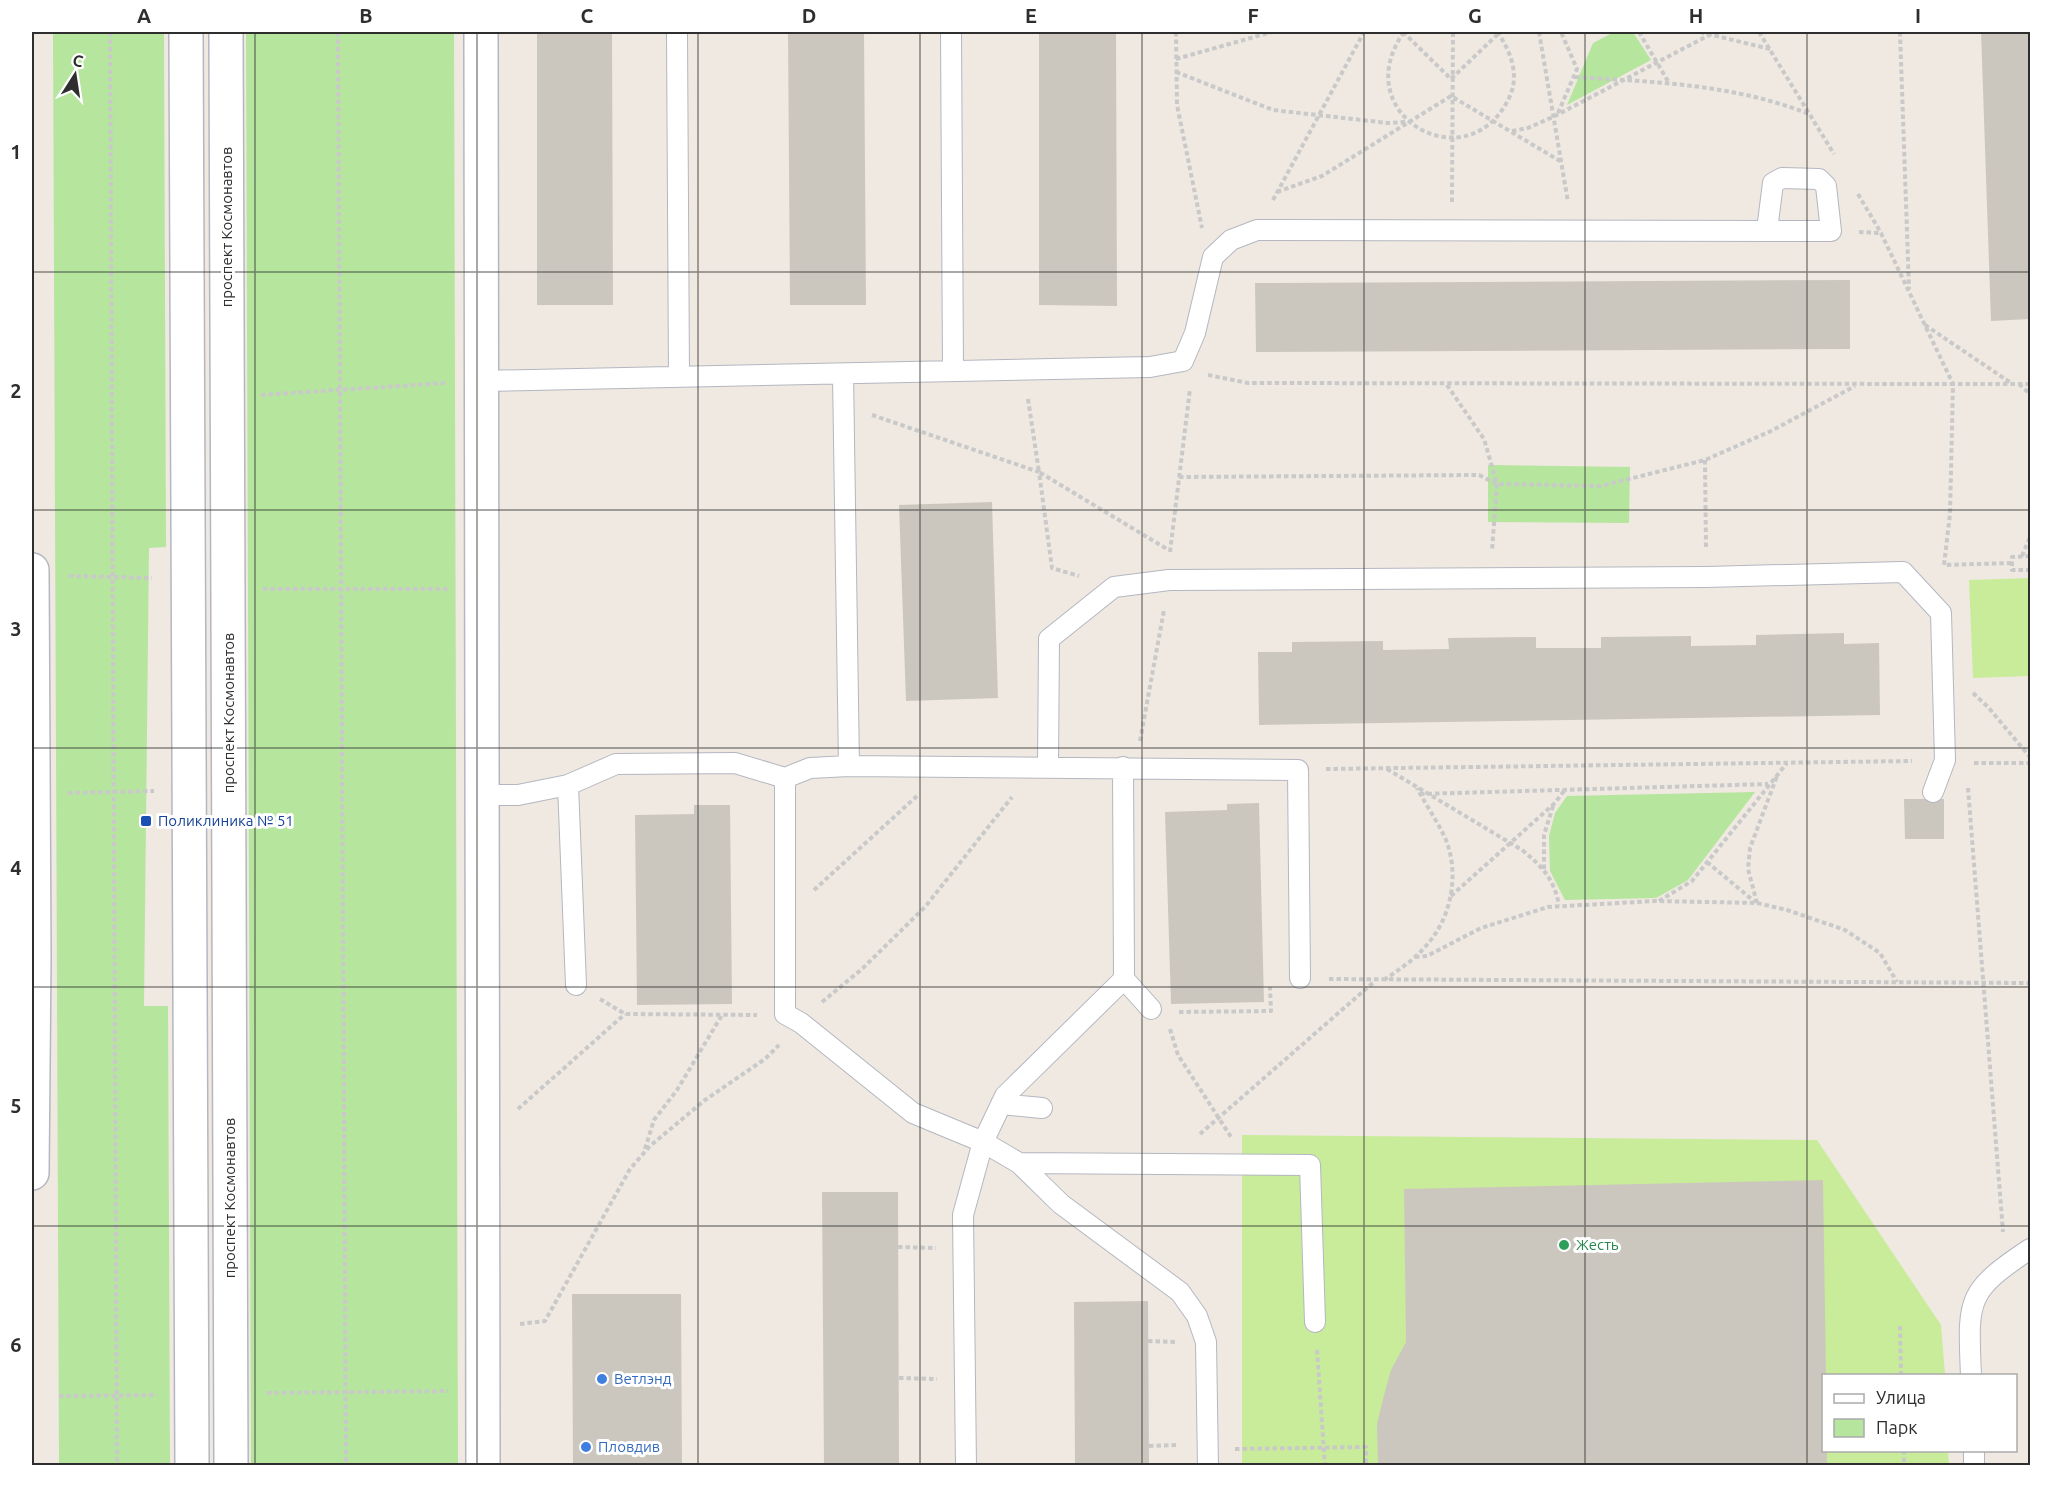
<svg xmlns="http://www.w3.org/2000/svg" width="2062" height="1497" font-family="Ubuntu,sans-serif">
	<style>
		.green { fill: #b6e59e }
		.pitch { fill: #c9ec9a }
		.building { fill: #cbc7bf }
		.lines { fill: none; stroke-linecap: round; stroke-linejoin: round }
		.service-casing { stroke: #b4b7c1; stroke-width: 22 }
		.minor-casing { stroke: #b4b7c1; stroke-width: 36 }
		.tertiary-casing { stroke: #b4b7c1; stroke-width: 36 }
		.path { stroke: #c9c9c9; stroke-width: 4; stroke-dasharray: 4.5 3; stroke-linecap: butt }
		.service { stroke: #fff; stroke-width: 20 }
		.minor { stroke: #fff; stroke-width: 33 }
		.tertiary { stroke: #fff; stroke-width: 33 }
		.grid { fill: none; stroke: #2e2e2e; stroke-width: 1.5; stroke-opacity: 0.55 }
		.transit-dot { fill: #1a4fb4; stroke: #fff; stroke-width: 2 }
		.leisure-dot { fill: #2e9e5b; stroke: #fff; stroke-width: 2 }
		.shop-dot { fill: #3f7fe0; stroke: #fff; stroke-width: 2 }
		.labels { text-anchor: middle; stroke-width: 6; stroke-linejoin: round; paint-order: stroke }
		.street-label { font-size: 15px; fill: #2e2e2e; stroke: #fff }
		.transit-label { font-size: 15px; fill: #164399; stroke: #fff; text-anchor: start }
		.leisure-label { font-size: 15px; fill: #27864d; stroke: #fff; text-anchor: start }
		.shop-label { font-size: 15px; fill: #366cbe; stroke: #fff; text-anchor: start }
		.neatline { fill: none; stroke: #2e2e2e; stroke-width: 2 }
		.grid-label { font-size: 20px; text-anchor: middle; font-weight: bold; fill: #2e2e2e }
	</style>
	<rect width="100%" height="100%" fill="#efe9e1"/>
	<path class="green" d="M 53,32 L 164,32 L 166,547 L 149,548 L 144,1006 L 168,1006 L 170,1465 L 59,1465 Z
		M 246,32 L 454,32 L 458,1465 L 251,1465 Z
		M 1614,32 L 1633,32 L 1651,60 L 1567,105 L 1593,43 Z
		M 1488,465 L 1630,467 L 1629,523 L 1488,522 Z
		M 1755,792 L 1688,880 L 1674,888 L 1656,898 L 1565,900 L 1550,871 L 1549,836 L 1555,813 L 1567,796 Z"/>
	<path class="pitch" d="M 2030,578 L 2030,676 L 1973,678 L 1969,580 Z
		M 1242,1135 L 1817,1140 L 1941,1325 L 1945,1375 L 1824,1376 L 1824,1450 L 1948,1451 L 1949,1465 L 1242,1465 Z"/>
	<path class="building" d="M 537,32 L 612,32 L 613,305 L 537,305 Z
		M 788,32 L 864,32 L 866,305 L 790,305 Z
		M 1039,32 L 1116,32 L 1117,306 L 1039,305 Z
		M 1981,32 L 2030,32 L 2030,319 L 1991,321 Z
		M 1850,280 L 1850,349 L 1256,352 L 1255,283 Z
		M 992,502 L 998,698 L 906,701 L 899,505 Z
		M 1844,633 L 1844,644 L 1879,643 L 1880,715 L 1259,725 L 1258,652 L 1292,652 L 1292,642 L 1383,641 L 1383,650 L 1449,649 L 1448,638 L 1536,637 L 1536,648 L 1601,648 L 1601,637 L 1691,636 L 1691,646 L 1756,645 L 1756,635 Z
		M 1904,799 L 1944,799 L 1944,839 L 1905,839 Z
		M 1259,803 L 1264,1002 L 1171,1004 L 1165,812 L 1227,810 L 1227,804 Z
		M 694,805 L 730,805 L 732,1004 L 637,1005 L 635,815 L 694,814 Z
		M 1823,1180 L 1826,1376 L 1824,1376 L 1824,1450 L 1827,1450 L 1827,1466 L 1378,1466 L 1377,1424 L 1384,1395 L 1391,1370 L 1406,1342 L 1404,1189 Z
		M 822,1192 L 898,1192 L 899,1466 L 824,1466 Z
		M 572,1294 L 681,1294 L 682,1466 L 573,1466 Z
		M 1148,1301 L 1149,1466 L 1075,1466 L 1074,1302 Z"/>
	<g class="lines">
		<defs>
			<path id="service" d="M 677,32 L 679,377
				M 951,32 L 953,370
				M 843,374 L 849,766
				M 480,381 L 1150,367 L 1183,361 L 1195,333 L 1213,257 L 1231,240 L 1257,230 L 1831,231 L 1826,186 L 1819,179 L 1782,178 L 1773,183 L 1767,230
				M 1048,767 L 1049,639 L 1114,587 L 1169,580 L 1706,577 L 1903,572 L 1941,613 L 1945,760 L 1933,792
				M 785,778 L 785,1014 L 801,1023 L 913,1113 L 983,1142 L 1019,1163 L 1061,1204 L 1180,1292 L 1197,1316 L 1206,1342 L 1208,1466
				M 568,785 L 576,985
				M 481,795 L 518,795 L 568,785 L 616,764 L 735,763 L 785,778 L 810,768 L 849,766 L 1298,770 L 1300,978
				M 1124,979 L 1151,1009
				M 1001,1104 L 1042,1108
				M 1019,1163 L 1310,1165 L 1315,1322
				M 1971,1376 C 1968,1300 1965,1292 2030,1249
				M 1974,1450 L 1974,1466
				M 966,1466 L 963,1215 L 983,1142 L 1005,1096 L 1124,979 L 1123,767"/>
			<path id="minor" d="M 481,32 L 483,1466
				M 32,570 L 34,958 L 32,1173"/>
			<path id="tertiary" d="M 186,32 L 192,1466
				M 226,32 L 231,1466"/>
		</defs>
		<use href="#service" class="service-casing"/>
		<use href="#minor" class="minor-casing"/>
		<use href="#tertiary" class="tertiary-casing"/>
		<path class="path" d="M 110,32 L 117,1466
			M 338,32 L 346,1466
			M 1176,32 L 1177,105 L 1202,228
			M 1403,32 L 1451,79 L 1500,32
			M 1404,32 C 1345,115 1468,184 1509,98 C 1520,76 1511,52 1498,33
			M 1539,32 L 1568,202
			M 1639,32 L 1669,83
			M 1700,32 L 1770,49
			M 1759,32 L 1834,154
			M 1900,32 L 1909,289
			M 1176,59 L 1272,32
			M 1176,72 L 1273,110 L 1388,123 L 1407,122
			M 1575,77 C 1655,82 1733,84 1809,114
			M 1558,113 L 1577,69 L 1561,32
			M 1512,131 L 1528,128 L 1553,117 L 1715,32
			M 1277,192 L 1322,176 L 1451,96 L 1560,161
			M 1858,194 L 1881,233 L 1953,384 L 2030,384
			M 1273,200 L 1364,32
			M 1452,202 L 1453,32
			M 1859,232 L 1881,233
			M 1925,325 L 2011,383
			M 1208,375 L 1248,383 L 1953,384 L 1950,514 L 1944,565 L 2012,563
			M 2019,384 L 2030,394
			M 1447,385 L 1484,439 L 1497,484 L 1492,550
			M 261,395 L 445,383
			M 1028,399 L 1039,472 L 1167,549
			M 872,415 L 1039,472 L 1052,568 L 1079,576
			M 1705,460 L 1706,549
			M 1179,477 L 1479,475 L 1497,484 L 1601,486 L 1705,460 L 1771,431 L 1855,386
			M 1170,552 L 1190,389
			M 2022,556 L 2030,537
			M 2030,556 L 2012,557 L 2012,570 L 2030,570
			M 69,576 L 152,578
			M 263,589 L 448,589
			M 1973,693 L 1988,707 L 2030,757
			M 1140,741 L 1164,610
			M 1974,763 L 2030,763
			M 1326,769 L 1912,761
			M 1387,769 L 1522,850 C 1542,866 1554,879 1559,905
			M 1968,788 L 2003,1232
			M 68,793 L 154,791
			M 1420,794 L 1768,784
			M 1707,862 L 1755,902
			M 1544,869 L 1544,835 L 1553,806
			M 814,890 L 917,796
			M 1451,896 L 1555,803 L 1564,791
			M 1659,901 L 1692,881 L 1787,763
			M 1757,903 L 1748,869 L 1750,848 L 1777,776
			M 1415,957 L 1427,956 L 1481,928 L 1548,907 L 1655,901 L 1757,903 L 1787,910 L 1845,930 L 1880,953 L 1897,982
			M 1329,979 L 2030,983
			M 1384,980 C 1398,970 1413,961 1424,948 C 1451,920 1460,876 1446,840 C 1438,822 1426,805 1417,788
			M 600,999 L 625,1014 L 757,1015
			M 822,1002 L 862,969 L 925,907 L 1012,797
			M 1179,1012 L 1271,1011 L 1270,987
			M 1170,1029 L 1178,1055 L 1231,1137
			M 518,1109 L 625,1014
			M 1200,1134 L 1375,981
			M 645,1149 L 654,1120 L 677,1090 L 722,1015
			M 898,1247 L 936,1248
			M 520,1324 L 545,1321 L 630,1169 L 650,1146 L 705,1100 L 765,1059 L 779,1045
			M 1900,1326 L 1901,1376
			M 1148,1341 L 1175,1342
			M 1317,1350 L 1325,1466
			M 899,1378 L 937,1379
			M 267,1393 L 448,1391
			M 59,1396 L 157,1395
			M 1149,1446 L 1178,1445
			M 1235,1449 L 1366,1447 L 1366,1466
			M 1904,1450 L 1904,1466"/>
		<use href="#service" class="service"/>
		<use href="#minor" class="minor"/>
		<use href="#tertiary" class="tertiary"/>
	</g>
	<path class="grid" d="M 255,32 L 255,1466M 477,32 L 477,1466M 698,32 L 698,1466M 920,32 L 920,1466M 1142,32 L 1142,1466M 1364,32 L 1364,1466M 1585,32 L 1585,1466M 1807,32 L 1807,1466M 32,272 L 2030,272M 32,510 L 2030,510M 32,748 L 2030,748M 32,987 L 2030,987M 32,1226 L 2030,1226"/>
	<rect class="transit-dot" x="140" y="815" width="12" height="12" rx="3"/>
	<circle class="leisure-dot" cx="1564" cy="1245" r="6"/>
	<g class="shop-dot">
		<circle cx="602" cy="1379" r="6"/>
		<circle cx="586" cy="1447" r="6"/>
	</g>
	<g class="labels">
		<g class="street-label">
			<text transform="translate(227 227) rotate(-90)" y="5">проспект Космонавтов</text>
			<text transform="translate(229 713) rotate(-90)" y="5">проспект Космонавтов</text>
			<text transform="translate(230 1198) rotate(-90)" y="5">проспект Космонавтов</text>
		</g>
		<g class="transit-label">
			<text x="158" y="826">Поликлиника № 51</text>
		</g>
		<g class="leisure-label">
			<text x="1576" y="1250">Жесть</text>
		</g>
		<g class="shop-label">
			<text x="614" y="1384">Ветлэнд</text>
			<text x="598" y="1452">Пловдив</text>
		</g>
	</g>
	<rect width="2062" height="1497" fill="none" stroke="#ffffff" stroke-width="66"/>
	<rect x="1822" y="1374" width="195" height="78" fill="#ffffff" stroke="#ababab" stroke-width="1.5"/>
	<rect x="1834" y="1394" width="30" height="9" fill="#ffffff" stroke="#ababab" stroke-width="1.5"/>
	<text x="1876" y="1404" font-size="18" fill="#2e2e2e">Улица</text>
	<rect x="1834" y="1419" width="30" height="18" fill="#b6e59e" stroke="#ababab" stroke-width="1.5"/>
	<text x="1876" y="1434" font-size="18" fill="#2e2e2e">Парк</text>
	<g transform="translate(75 75) rotate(12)" stroke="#ffffff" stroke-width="4.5" paint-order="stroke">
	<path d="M0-4.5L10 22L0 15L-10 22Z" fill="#2e2e2e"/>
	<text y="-9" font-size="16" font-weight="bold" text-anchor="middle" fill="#2e2e2e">С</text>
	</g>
	<rect x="33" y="33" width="1996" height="1431" class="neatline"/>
	<g class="grid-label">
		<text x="144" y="23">A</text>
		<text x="366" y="23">B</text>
		<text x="587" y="23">C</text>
		<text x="809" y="23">D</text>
		<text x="1031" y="23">E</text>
		<text x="1253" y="23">F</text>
		<text x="1475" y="23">G</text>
		<text x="1696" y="23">H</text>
		<text x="1918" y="23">I</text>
		<text x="16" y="159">1</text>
		<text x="16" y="398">2</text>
		<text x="16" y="636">3</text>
		<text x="16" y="875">4</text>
		<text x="16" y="1113">5</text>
		<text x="16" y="1352">6</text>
	</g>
</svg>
